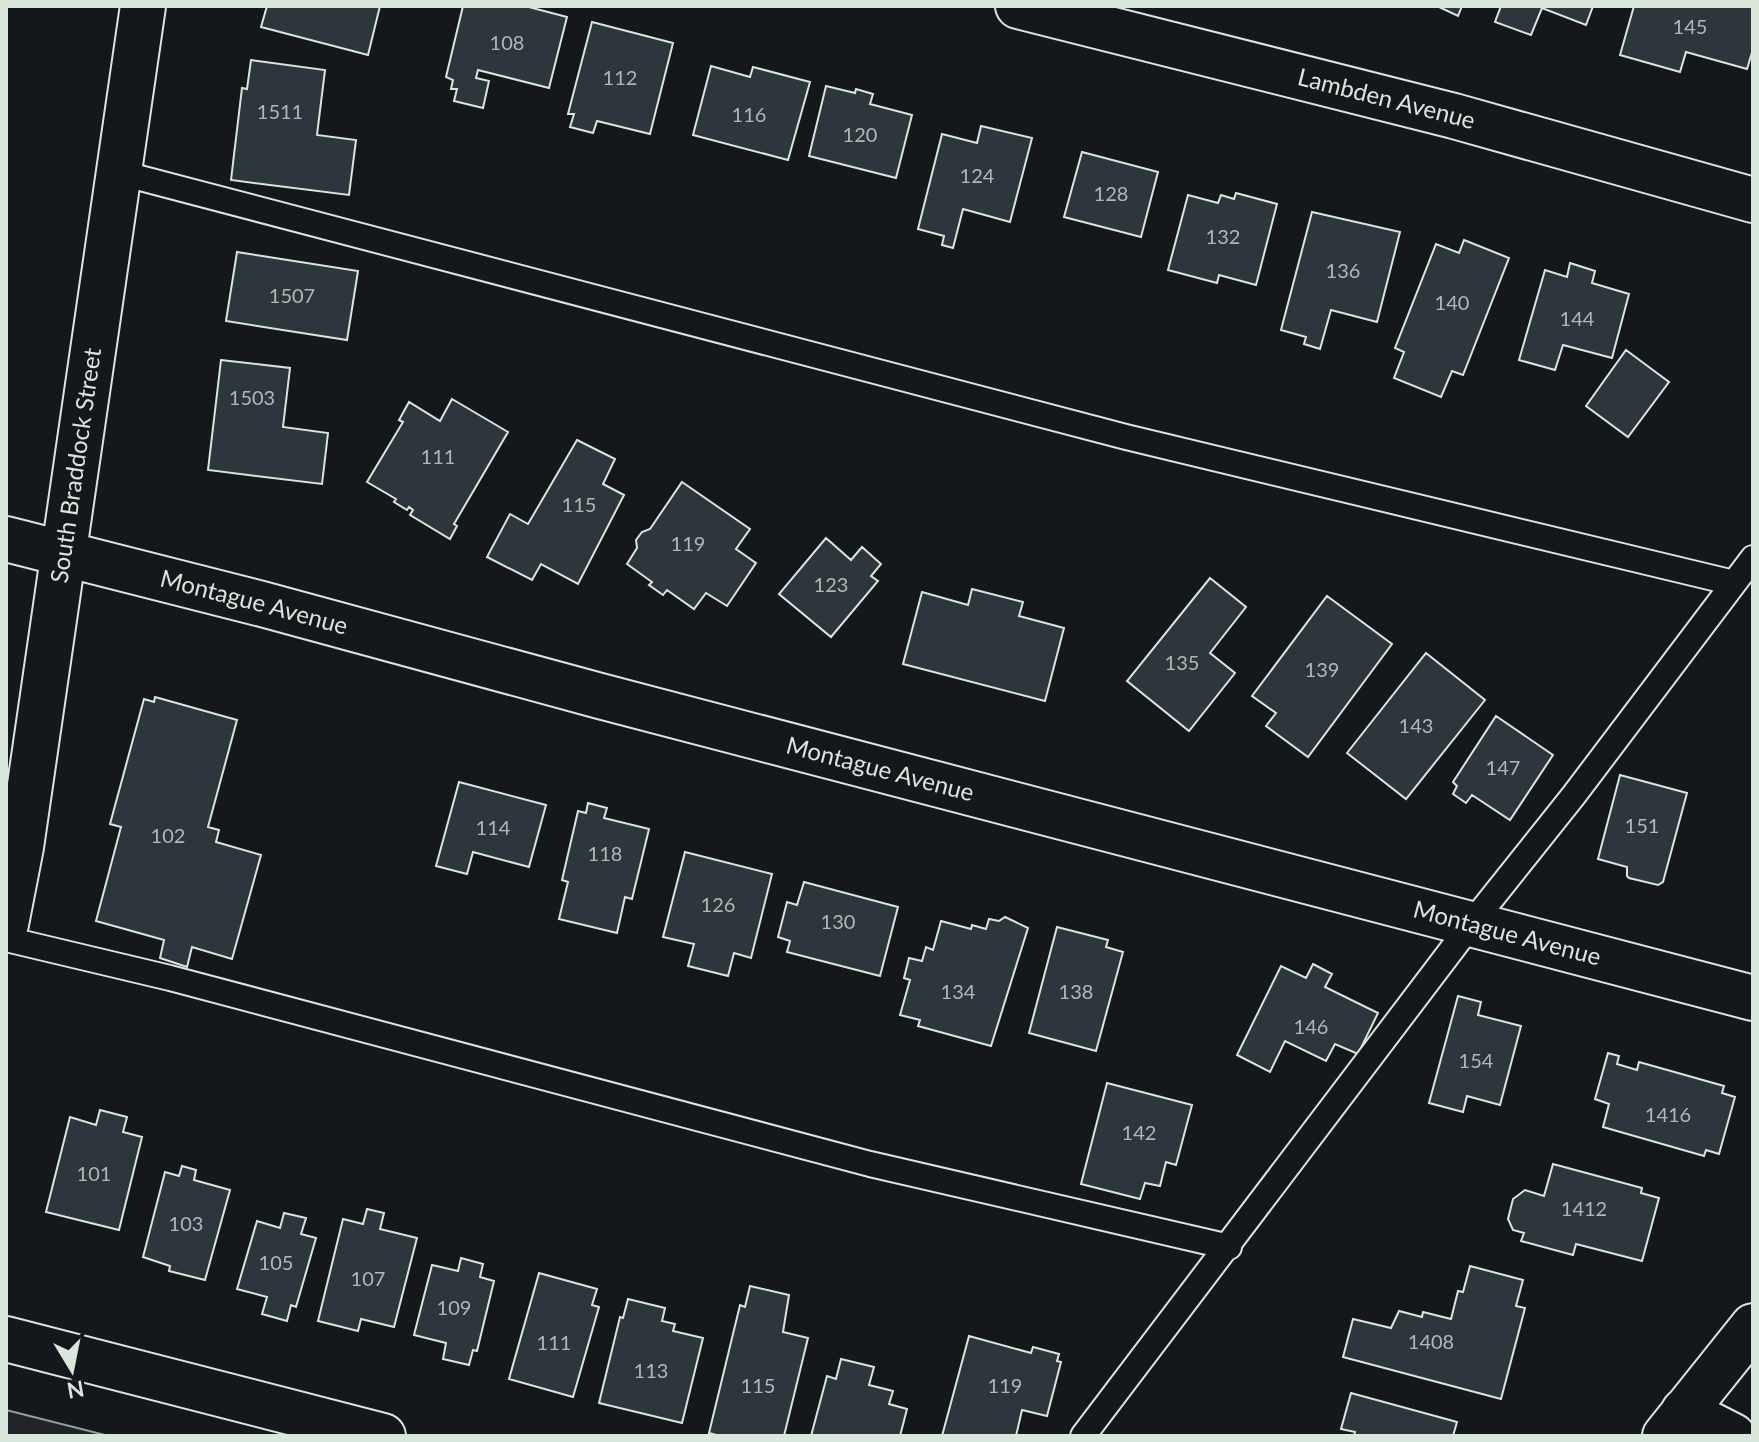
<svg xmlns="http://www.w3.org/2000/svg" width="1759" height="1442" font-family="Lato,sans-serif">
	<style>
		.green { fill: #202428; stroke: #939e99; stroke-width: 2 }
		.building { fill: #2c363c; stroke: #d8e6dc; stroke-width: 2 }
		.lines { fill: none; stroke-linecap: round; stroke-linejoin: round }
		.lane-casing { stroke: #d8e6dc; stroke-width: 28 }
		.street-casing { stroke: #d8e6dc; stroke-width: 48 }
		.primary-casing { stroke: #d8e6dc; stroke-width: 48 }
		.lane { stroke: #14181c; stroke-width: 24 }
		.street { stroke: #14181c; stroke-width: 44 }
		.primary { stroke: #14181c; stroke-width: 44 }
		.labels { text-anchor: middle; stroke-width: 6; stroke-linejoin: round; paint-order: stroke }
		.number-label { font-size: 20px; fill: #adbab4 }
		.street-label { font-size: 24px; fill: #d8e6dc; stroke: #14181c }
	</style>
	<rect width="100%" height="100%" fill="#14181c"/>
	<path class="green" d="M 6,1410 L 109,1436 L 6,1436 Z"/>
	<path class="building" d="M 267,6 L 380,6 L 368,55 L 261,27 Z
		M 463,6 L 525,6 L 567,17 L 549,88 L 478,70 L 476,78 L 489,81 L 483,108 L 454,101 L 457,89 L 451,89 L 453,80 L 446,77 Z
		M 1437,6 L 1462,6 L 1458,16 Z
		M 1501,6 L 1593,6 L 1586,25 L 1542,8 L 1531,35 L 1495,22 Z
		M 1634,6 L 1753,6 L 1753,49 L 1747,69 L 1686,52 L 1680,72 L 1620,55 Z
		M 592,22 L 673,43 L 650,134 L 597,121 L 593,133 L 570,127 L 574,114 L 568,114 Z
		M 251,60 L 325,70 L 317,135 L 356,140 L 349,195 L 231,180 L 242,88 L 247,89 Z
		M 711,66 L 750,77 L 753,67 L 810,82 L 788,160 L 693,135 Z
		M 826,86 L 855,93 L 856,89 L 873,94 L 870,104 L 912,115 L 896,178 L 809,156 Z
		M 981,126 L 1032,138 L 1010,222 L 963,209 L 953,248 L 942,245 L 944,236 L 918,229 L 942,134 L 977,143 Z
		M 1082,152 L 1158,172 L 1141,237 L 1064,217 Z
		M 1236,193 L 1277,204 L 1256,285 L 1219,275 L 1217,283 L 1168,270 L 1188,195 L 1218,203 L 1221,195 L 1234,199 Z
		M 1312,212 L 1400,232 L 1377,322 L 1331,310 L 1320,349 L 1304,344 L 1306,337 L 1281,330 Z
		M 1464,240 L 1509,258 L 1463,375 L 1452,371 L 1441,397 L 1394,378 L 1404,352 L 1395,348 L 1436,244 L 1459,253 Z
		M 237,252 L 358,271 L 347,340 L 226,321 Z
		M 1570,263 L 1595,271 L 1592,283 L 1629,294 L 1612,358 L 1563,345 L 1555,370 L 1519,360 L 1545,270 L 1567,277 Z
		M 1626,350 L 1669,382 L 1628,437 L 1586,406 Z
		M 221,360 L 290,368 L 283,427 L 328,433 L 322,484 L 208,470 Z
		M 452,399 L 508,432 L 454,524 L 457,526 L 450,539 L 410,515 L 413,510 L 409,507 L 407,510 L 394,502 L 396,499 L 367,482 L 403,422 L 399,420 L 409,402 L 440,421 Z
		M 577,440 L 615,459 L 603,484 L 624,495 L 578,584 L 541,564 L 532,580 L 487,557 L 510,514 L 528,524 Z
		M 682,482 L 750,529 L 736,549 L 756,563 L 727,606 L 706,593 L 694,609 L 667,590 L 663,595 L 649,585 L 652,582 L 627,564 L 637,548 L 636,540 L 642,532 L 650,529 Z
		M 826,538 L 851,560 L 862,547 L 881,564 L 871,576 L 878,581 L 831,637 L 779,594 Z
		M 1210,578 L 1246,607 L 1210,653 L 1235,673 L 1189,731 L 1127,681 Z
		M 972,589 L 1023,602 L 1019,616 L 1064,628 L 1045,701 L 903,664 L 922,592 L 968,605 Z
		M 1327,596 L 1392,644 L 1308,757 L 1266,726 L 1276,713 L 1252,696 Z
		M 1426,653 L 1485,700 L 1406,799 L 1347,753 Z
		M 155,697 L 237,720 L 208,827 L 219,830 L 216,842 L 261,855 L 232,959 L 192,947 L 187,967 L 160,958 L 164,940 L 96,921 L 121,827 L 110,824 L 144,699 L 154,702 Z
		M 1496,716 L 1553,755 L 1510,820 L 1472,795 L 1466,803 L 1453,794 L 1457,786 L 1453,782 Z
		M 1620,775 L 1687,793 L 1663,882 L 1658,885 L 1629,878 L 1627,876 L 1627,867 L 1598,859 Z
		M 459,782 L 546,805 L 529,867 L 473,852 L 467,874 L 436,866 Z
		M 588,803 L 607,808 L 604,818 L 649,829 L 632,899 L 625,897 L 617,933 L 559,919 L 568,882 L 562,880 L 578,811 L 586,813 Z
		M 685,852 L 772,874 L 751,958 L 734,953 L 728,976 L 688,966 L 694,944 L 663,937 Z
		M 804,882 L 898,907 L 880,976 L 787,952 L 790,941 L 778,937 L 787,902 L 797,905 Z
		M 1005,917 L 1028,928 L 991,1046 L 918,1026 L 920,1020 L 900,1015 L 910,980 L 904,978 L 909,958 L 922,961 L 926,947 L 933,950 L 941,921 L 971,929 L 972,925 L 986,929 L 989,919 L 999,921 Z
		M 1057,927 L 1108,940 L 1106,947 L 1123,952 L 1096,1051 L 1029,1033 Z
		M 1313,964 L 1332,974 L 1325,987 L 1378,1013 L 1358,1054 L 1335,1044 L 1326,1061 L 1285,1041 L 1270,1072 L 1237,1055 L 1281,966 L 1306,978 Z
		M 1458,996 L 1481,1002 L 1478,1015 L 1521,1026 L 1500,1105 L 1467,1096 L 1463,1112 L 1429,1103 Z
		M 1608,1053 L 1619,1056 L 1617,1064 L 1637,1070 L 1639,1062 L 1724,1086 L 1722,1093 L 1735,1097 L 1719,1154 L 1706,1150 L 1704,1156 L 1603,1127 L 1609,1104 L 1595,1099 Z
		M 1107,1083 L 1192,1105 L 1176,1165 L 1166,1162 L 1160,1186 L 1145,1183 L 1140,1199 L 1081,1184 Z
		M 100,1110 L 127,1117 L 123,1132 L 142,1137 L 119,1230 L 46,1212 L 70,1117 L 96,1125 Z
		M 1553,1164 L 1642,1188 L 1641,1193 L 1659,1198 L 1642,1261 L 1576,1244 L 1573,1255 L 1521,1241 L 1524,1233 L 1513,1230 L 1508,1219 L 1513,1199 L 1525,1190 L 1544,1196 Z
		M 182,1166 L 196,1170 L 194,1180 L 230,1190 L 205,1280 L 169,1271 L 170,1266 L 143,1257 L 165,1172 L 179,1176 Z
		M 367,1209 L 384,1213 L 380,1229 L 417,1238 L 394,1327 L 361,1319 L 358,1331 L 318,1321 L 343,1219 L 363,1224 Z
		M 284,1213 L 306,1218 L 301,1234 L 316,1238 L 296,1307 L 291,1305 L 287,1321 L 262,1314 L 267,1297 L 237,1289 L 257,1221 L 280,1228 Z
		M 461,1258 L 483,1264 L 480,1277 L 494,1281 L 477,1351 L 473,1350 L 469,1365 L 443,1359 L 446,1343 L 414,1335 L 432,1265 L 458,1271 Z
		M 1470,1266 L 1523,1280 L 1516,1306 L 1525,1308 L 1501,1399 L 1343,1357 L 1353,1319 L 1391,1328 L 1399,1311 L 1422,1317 L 1423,1312 L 1451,1319 L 1458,1291 L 1463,1292 Z
		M 539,1273 L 597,1289 L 592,1305 L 599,1307 L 573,1397 L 509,1379 Z
		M 750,1286 L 789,1295 L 783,1332 L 808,1338 L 784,1436 L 720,1436 L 709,1433 L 740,1305 L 745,1307 Z
		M 628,1299 L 665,1308 L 662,1321 L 675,1324 L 673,1331 L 703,1338 L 682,1423 L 599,1403 L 620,1317 L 623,1318 Z
		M 969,1336 L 1031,1353 L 1033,1347 L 1059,1354 L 1057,1361 L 1061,1362 L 1047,1416 L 1022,1410 L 1016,1436 L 942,1436 Z
		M 841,1359 L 874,1367 L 869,1385 L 893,1391 L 889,1404 L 907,1409 L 900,1436 L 811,1436 L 827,1376 L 836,1379 Z
		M 1351,1393 L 1457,1422 L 1453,1436 L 1354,1436 L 1355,1432 L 1341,1429 Z"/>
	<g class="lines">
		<defs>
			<path id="lane" d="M 121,173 L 1126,437 L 1734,583
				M 6,939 L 170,978 L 870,1164 L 1229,1247
				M 1083,1436 L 1472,923 L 1574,795 L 1753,558"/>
			<g id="street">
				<path id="s1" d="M 1018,6 L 1454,116 L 1753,200"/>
				<path id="s2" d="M 6,539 L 262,604 L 600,696 L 1753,998"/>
				<path id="s3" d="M 6,924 L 21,847 L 143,6"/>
				<path d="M 6,1339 L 383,1436"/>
				<path d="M 1684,1411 L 1733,1436"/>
			</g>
			<path id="primary" d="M 1665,1436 L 1753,1326"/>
		</defs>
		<use href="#lane" class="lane-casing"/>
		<use href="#street" class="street-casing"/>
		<use href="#primary" class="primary-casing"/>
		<use href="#lane" class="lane"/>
		<use href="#street" class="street"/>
		<use href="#primary" class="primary"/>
	</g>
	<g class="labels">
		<g class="number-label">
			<text x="1690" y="34">145</text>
			<text x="507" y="50">108</text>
			<text x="620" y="85">112</text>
			<text x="280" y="119">1511</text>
			<text x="749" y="122">116</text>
			<text x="860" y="142">120</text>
			<text x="977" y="183">124</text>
			<text x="1111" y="201">128</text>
			<text x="1223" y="244">132</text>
			<text x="1343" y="278">136</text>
			<text x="292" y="303">1507</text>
			<text x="1452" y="310">140</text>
			<text x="1577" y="326">144</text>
			<text x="252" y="405">1503</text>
			<text x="438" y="464">111</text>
			<text x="579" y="512">115</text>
			<text x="688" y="551">119</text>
			<text x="831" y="592">123</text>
			<text x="1182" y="670">135</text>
			<text x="1322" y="677">139</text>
			<text x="1416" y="733">143</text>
			<text x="1503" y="775">147</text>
			<text x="1642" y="833">151</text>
			<text x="493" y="835">114</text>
			<text x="168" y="843">102</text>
			<text x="605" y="861">118</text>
			<text x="718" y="912">126</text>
			<text x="838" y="929">130</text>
			<text x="958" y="999">134</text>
			<text x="1076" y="999">138</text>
			<text x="1311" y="1034">146</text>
			<text x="1476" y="1068">154</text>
			<text x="1668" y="1122">1416</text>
			<text x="1139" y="1140">142</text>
			<text x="94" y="1181">101</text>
			<text x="1584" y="1216">1412</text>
			<text x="186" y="1231">103</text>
			<text x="276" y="1270">105</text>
			<text x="368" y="1286">107</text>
			<text x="454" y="1315">109</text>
			<text x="1431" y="1349">1408</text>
			<text x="554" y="1350">111</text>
			<text x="651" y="1378">113</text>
			<text x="758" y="1393">115</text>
			<text x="1005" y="1393">119</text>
		</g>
		<g class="street-label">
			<text dy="8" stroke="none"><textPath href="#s1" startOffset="380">Lambden Avenue</textPath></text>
			<text dy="8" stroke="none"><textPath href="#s3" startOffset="464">South Braddock Street</textPath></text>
			<text dy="8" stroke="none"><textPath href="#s2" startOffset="256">Montague Avenue</textPath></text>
			<text dy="8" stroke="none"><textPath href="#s2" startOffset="904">Montague Avenue</textPath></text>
			<text dy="8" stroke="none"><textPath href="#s2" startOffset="1552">Montague Avenue</textPath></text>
		</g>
	</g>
	<rect width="1759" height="1442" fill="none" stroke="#d8e6dc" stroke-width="16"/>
	<g transform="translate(72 1370) rotate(170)" stroke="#14181c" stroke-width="6" paint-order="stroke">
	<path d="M0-6L14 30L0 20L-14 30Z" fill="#d8e6dc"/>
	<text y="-12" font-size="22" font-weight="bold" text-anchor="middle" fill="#d8e6dc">N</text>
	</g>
</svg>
